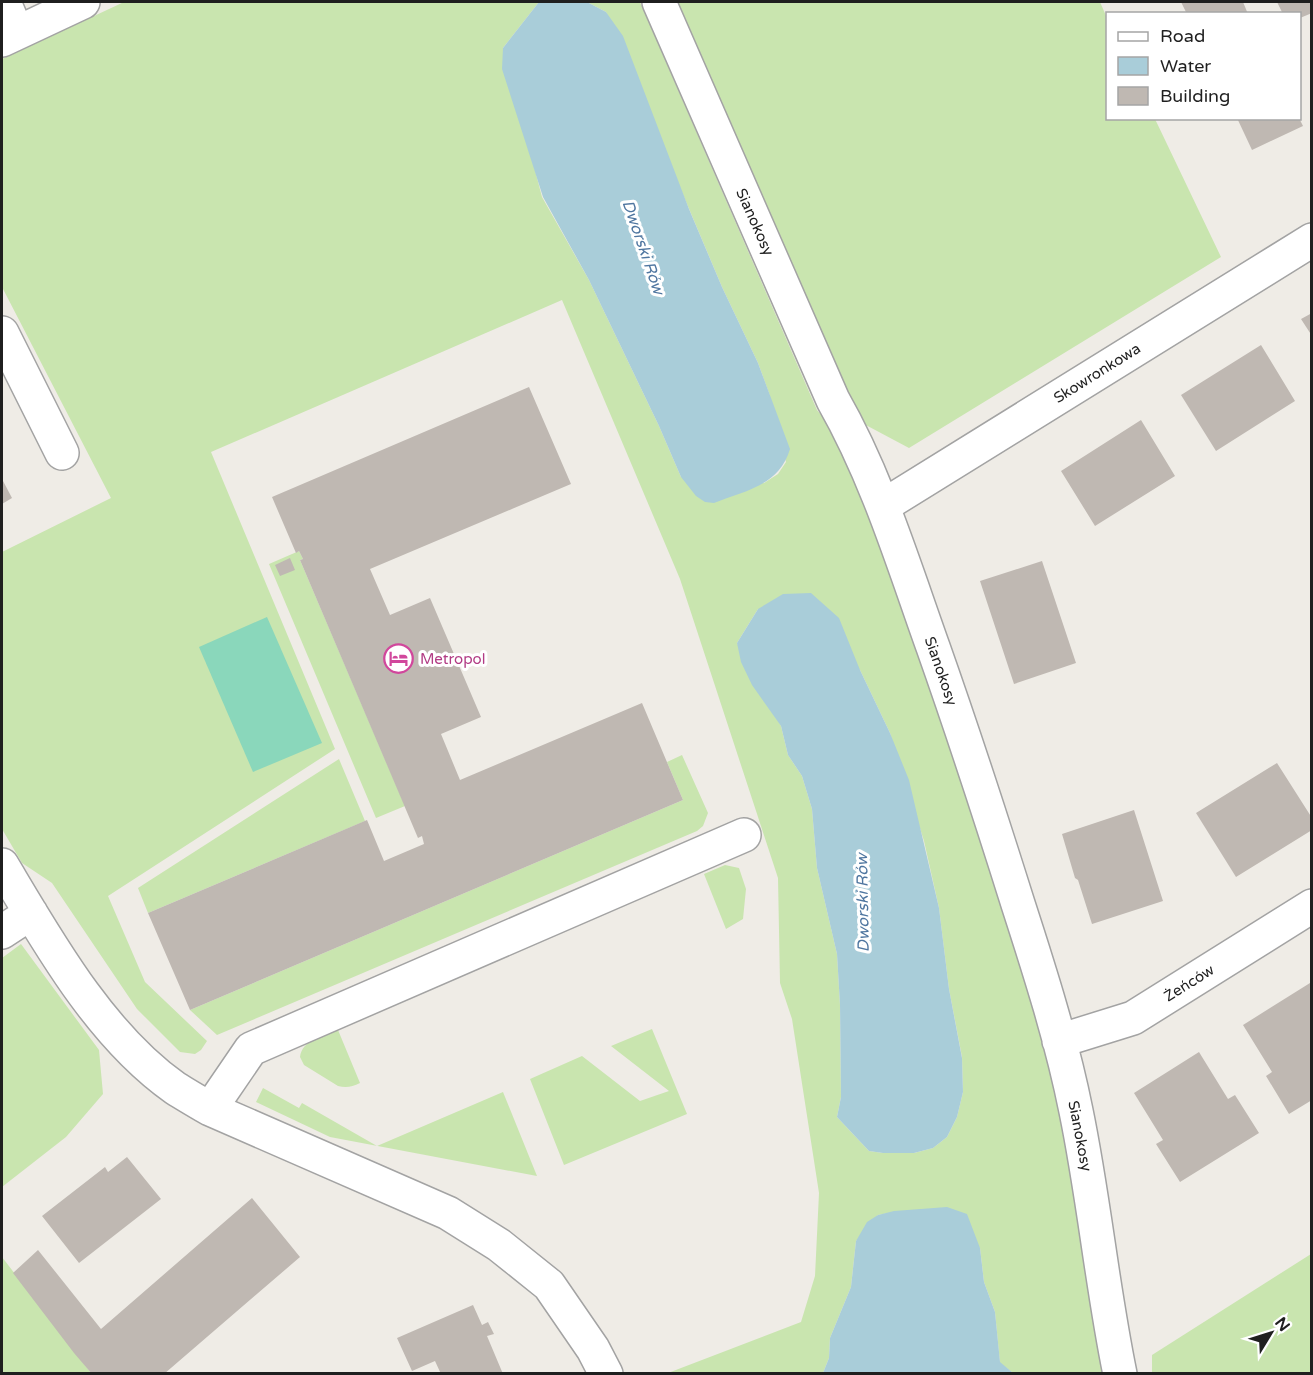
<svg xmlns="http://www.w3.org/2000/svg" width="1313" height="1375" font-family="'Varela Round',sans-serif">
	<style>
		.grass { fill: #c9e5af; fill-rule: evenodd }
		.pitch { fill: #8ad7bb }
		.water { fill: #a9cdd9 }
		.building { fill: #bfb8b2 }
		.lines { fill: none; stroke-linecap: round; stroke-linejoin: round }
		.minor-casing { stroke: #a3a3a3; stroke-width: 36 }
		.minor { stroke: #fff; stroke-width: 33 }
		.labels { text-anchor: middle; stroke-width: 6; stroke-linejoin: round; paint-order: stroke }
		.street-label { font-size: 15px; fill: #1f1f1f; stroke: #fff }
		.hotel-label { font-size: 15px; fill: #b23c85; stroke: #fff; text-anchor: start }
		.water-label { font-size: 16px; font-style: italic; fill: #4f76a0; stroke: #fff }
	</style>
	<rect width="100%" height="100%" fill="#efece6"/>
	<path class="grass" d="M 124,2 L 539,2 L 503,48 L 542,197 L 589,280 L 659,426 L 681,477 L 764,483 L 778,474 L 786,462 L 769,393 L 758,363 L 722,287 L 606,12 L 587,2 L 640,2 L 817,410 L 846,444 L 989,859 L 1063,1107 L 1107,1373 L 1013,1373 L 1000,1363 L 995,1312 L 984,1282 L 980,1248 L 900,1211 L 878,1215 L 856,1241 L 851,1287 L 830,1338 L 829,1358 L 823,1373 L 668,1373 L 801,1322 L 815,1276 L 819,1193 L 792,1019 L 780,983 L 778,878 L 680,579 L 562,300 L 211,452 L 335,749 L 108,896 L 145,982 L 207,1041 L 201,1050 L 195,1054 L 180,1052 L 137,1009 L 52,883 L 22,863 L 2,829 L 2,552 L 111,498 L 2,287 L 2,59 ZM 758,609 L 860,670 L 890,733 L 924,841 L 939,908 L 949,989 L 962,1057 L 963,1092 L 957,1117 L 947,1137 L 933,1148 L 914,1153 L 883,1153 L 869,1151 L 837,1117 L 841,1097 L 840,1005 L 837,954 L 817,868 L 812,809 L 802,776 L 788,755 L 781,726 L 737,643 Z
		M 678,2 L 1100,2 L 1107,18 L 1108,118 L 1155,119 L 1221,257 L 909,448 L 862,423 Z
		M 299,551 L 303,559 L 300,560 L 405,806 L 376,818 L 269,564 Z
		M 682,755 L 708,813 L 703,826 L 697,831 L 217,1035 L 190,1010 L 683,800 L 667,762 Z
		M 339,759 L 365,821 L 148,913 L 138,888 Z
		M 725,865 L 739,868 L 746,889 L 743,919 L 726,929 L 704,874 Z
		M 21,944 L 99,1050 L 103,1094 L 66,1137 L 2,1187 L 2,958 Z
		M 652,1029 L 687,1114 L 564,1165 L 530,1079 L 582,1056 L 640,1101 L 669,1091 L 611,1046 Z
		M 338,1030 L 360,1083 C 352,1087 346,1088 338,1086 L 304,1065 L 300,1057 C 302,1040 324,1035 338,1030 Z
		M 263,1088 L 299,1108 L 302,1103 L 377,1146 L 503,1092 L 537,1176 L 330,1137 L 256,1102 Z
		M 1311,1254 L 1311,1373 L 1152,1373 L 1152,1355 Z
		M 2,1257 L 91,1373 L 2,1373 Z"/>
	<path class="pitch" d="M 267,617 L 322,743 L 253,772 L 199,647 Z"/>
	<path class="water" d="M 539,2 L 587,2 L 606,12 L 623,36 L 689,209 L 722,287 L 758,363 L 790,449 C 779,486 746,490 714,503 L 705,502 L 696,496 L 681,477 L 659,426 L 589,280 L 543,197 L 502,69 L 503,48 Z
		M 811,593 L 839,618 L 860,670 L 890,733 L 909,780 L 939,908 L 949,989 L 962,1058 L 963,1092 L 957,1117 L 947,1137 L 933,1148 L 914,1153 L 883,1153 L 869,1151 L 837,1117 L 841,1097 L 840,1005 L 837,954 L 817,868 L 812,809 L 802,776 L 788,755 L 781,726 L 752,685 L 741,662 L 737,643 L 758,609 L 783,594 Z
		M 947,1207 L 967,1214 L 980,1248 L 984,1282 L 995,1312 L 1000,1362 L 1013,1373 L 823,1373 L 829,1358 L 830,1338 L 851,1287 L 856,1241 L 867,1222 L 878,1215 L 894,1211 Z"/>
	<path class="building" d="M 1181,2 L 1243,2 L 1248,14 L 1187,14 Z
		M 1277,2 L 1312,2 L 1312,13 L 1300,18 L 1300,14 L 1283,14 Z
		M 1237,118 L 1299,118 L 1303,126 L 1252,150 Z
		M 1312,313 L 1312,336 L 1301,319 Z
		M 1261,345 L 1295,401 L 1216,451 L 1181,395 Z
		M 529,387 L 571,484 L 370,569 L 390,615 L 430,598 L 481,717 L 441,734 L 460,780 L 642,703 L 683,800 L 190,1010 L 148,913 L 367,820 L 384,861 L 424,844 L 422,836 L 418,838 L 300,560 L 303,559 L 299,551 L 296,553 L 272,497 Z
		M 1141,420 L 1175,476 L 1095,526 L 1061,471 Z
		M 2,479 L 12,498 L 2,504 Z
		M 290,558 L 295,570 L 280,576 L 275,565 Z
		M 1042,561 L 1076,663 L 1014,684 L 980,581 Z
		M 1277,763 L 1312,818 L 1312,830 L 1236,877 L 1196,813 Z
		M 1134,810 L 1163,901 L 1092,924 L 1078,880 L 1075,878 L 1062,834 Z
		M 1310,983 L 1312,986 L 1312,1100 L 1289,1114 L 1266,1076 L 1272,1072 L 1243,1025 Z
		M 1199,1052 L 1228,1099 L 1235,1095 L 1259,1133 L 1180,1182 L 1156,1144 L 1163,1140 L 1134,1093 Z
		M 127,1157 L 161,1199 L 79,1263 L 42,1216 L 105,1167 L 108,1172 Z
		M 252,1198 L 300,1257 L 164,1374 L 92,1374 L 74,1353 L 13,1273 L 38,1250 L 101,1329 Z
		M 473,1305 L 482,1325 L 488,1322 L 494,1334 L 487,1336 L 503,1374 L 441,1374 L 435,1361 L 412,1371 L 397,1338 Z"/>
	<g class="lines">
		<defs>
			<path id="minor" d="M 4,2 L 17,33
				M 659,2 L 833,400 C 877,477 903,563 933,647 C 963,732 991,818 1018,904 C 1040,972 1062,1041 1076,1111 C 1094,1198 1102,1287 1120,1374
				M 2,40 L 83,2
				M 2,333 L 62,453
				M 883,506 L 1312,240
				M 2,865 C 48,942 100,1035 175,1088 C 186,1095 198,1102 210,1109 L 448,1213 L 499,1245 L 549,1285 L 593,1349 L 606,1374
				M 2,932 L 31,913
				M 1059,1041 L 1133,1018 L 1312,906
				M 210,1109 L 251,1049 L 744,835"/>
		</defs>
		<use href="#minor" class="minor-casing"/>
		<use href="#minor" class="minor"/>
	</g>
	<defs>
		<symbol id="hotel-ring" viewBox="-11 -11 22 22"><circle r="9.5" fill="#fff" stroke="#d1479c" stroke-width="1.5"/><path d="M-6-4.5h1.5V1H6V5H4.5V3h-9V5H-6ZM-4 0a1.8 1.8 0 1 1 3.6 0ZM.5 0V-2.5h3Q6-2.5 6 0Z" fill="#d1479c"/></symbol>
	</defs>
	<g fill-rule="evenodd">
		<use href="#hotel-ring" x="382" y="642" width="33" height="33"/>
	</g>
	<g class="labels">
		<g class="street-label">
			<text transform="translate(755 222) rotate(66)" y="5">Sianokosy</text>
			<text transform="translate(1097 373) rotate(-32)" y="5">Skowronkowa</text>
			<text transform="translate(941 671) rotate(71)" y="5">Sianokosy</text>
			<text transform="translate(1189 983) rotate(-32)" y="5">Żeńców</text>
			<text transform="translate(1080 1136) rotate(79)" y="5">Sianokosy</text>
		</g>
		<g class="hotel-label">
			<text x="420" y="664">Metropol</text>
		</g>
		<g class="water-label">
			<text transform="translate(644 247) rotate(71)" y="6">Dworski Rów</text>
			<text transform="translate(862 903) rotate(-91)" y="6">Dworski Rów</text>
		</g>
	</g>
	<rect width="1313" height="1375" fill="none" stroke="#1f1f1f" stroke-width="6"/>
	<rect x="1106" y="12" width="195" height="108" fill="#ffffff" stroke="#a5a5a5" stroke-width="1.5"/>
	<rect x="1118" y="32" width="30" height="9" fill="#ffffff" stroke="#a5a5a5" stroke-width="1.5"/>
	<text x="1160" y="42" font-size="18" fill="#1f1f1f">Road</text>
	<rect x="1118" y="57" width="30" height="18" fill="#a9cdd9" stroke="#a5a5a5" stroke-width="1.5"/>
	<text x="1160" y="72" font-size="18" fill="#1f1f1f">Water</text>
	<rect x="1118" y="87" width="30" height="18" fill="#bfb8b2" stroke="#a5a5a5" stroke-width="1.5"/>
	<text x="1160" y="102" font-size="18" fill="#1f1f1f">Building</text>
	<g transform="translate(1271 1333) rotate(52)" stroke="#ffffff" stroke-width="4.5" paint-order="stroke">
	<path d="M0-4.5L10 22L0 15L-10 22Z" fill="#1f1f1f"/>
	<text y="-9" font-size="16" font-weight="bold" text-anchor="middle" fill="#1f1f1f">N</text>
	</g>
</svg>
